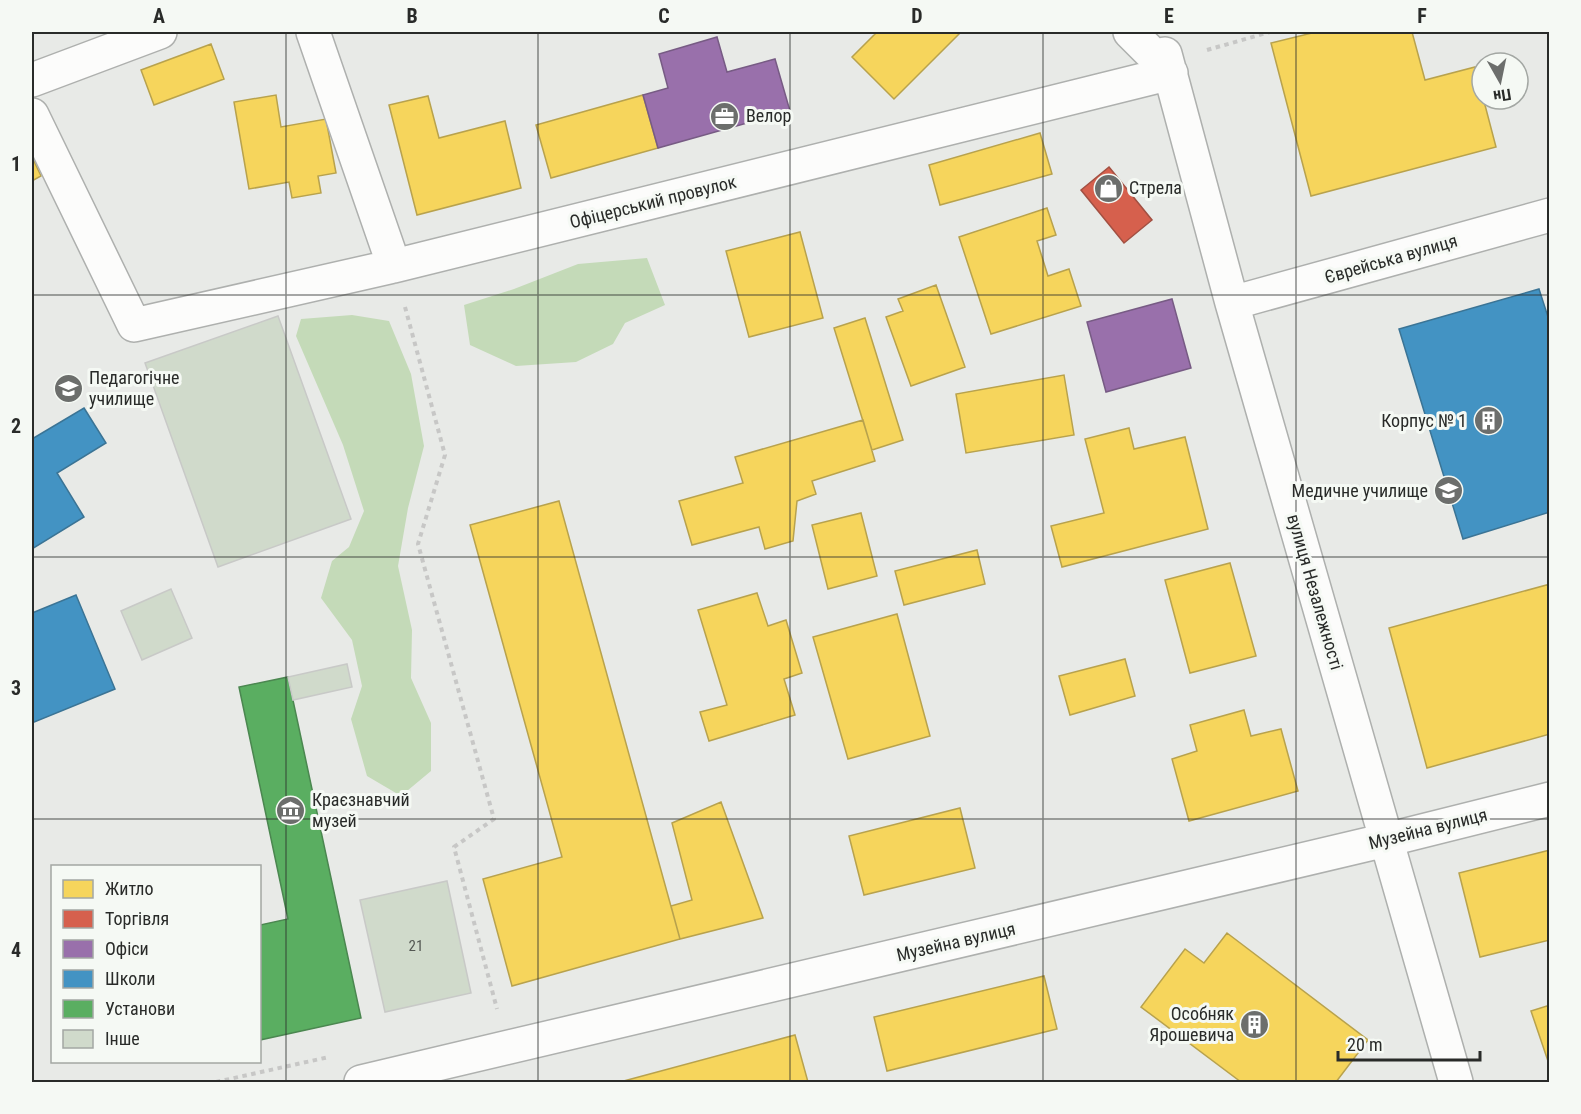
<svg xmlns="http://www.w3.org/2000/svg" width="1581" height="1114" font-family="'Roboto Condensed',sans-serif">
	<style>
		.green { fill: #c4dab8 }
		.homes { fill: #f6d55c; stroke: #b8a24d; stroke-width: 1.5 }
		.shops { fill: #d6604d; stroke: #a25042; stroke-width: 1.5 }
		.offices { fill: #9970ab; stroke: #775b84; stroke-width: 1.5 }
		.schools { fill: #4393c3; stroke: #3b7495; stroke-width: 1.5 }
		.public { fill: #5aae61; stroke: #4b8750; stroke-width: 1.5 }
		.building { fill: #d0dacb; stroke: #c8c9c7; stroke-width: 1.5 }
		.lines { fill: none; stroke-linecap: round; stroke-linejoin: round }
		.minor-casing { stroke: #aeb0ae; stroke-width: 36 }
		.path { stroke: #c7c7c6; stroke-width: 4; stroke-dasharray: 4.5 4.5; stroke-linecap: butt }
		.minor { stroke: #fcfcfb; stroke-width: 33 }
		.grid { fill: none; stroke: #292b29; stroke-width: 1.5; stroke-opacity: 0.55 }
		.labels { text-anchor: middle; stroke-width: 6; stroke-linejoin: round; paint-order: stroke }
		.number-label { font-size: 15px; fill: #535752 }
		.poi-label { font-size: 18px; fill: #292b29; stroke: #f5f9f4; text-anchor: start }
		.street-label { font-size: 18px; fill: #292b29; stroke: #f5f9f4 }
		.neatline { fill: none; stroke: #292b29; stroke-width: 2 }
		.grid-label { font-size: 20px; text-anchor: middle; font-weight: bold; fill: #292b29 }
	</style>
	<rect width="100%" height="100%" fill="#e8eae7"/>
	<path class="green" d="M 647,258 L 665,305 L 625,323 L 613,344 L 576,362 L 516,366 L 470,345 L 464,305 L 514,289 L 578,264 Z
		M 352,315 L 389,321 L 411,374 L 424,446 L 408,508 L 398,566 L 412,630 L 411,678 L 431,723 L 431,771 L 401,796 L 367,776 L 351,719 L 362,686 L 352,640 L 321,598 L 332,561 L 349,547 L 364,511 L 343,445 L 296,336 L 301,319 Z"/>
	<path class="homes" d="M 873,32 L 961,32 L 894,99 L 852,57 L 875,34 Z
		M 1316,32 L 1412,32 L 1425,80 L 1475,67 L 1496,147 L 1311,196 L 1271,43 Z
		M 211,44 L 224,79 L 154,105 L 141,70 Z
		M 276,95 L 281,127 L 326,119 L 336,173 L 318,176 L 321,193 L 292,198 L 289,182 L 249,189 L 234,102 Z
		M 643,95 L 658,148 L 551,178 L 536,125 Z
		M 428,96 L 439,138 L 505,121 L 521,188 L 417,215 L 389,105 Z
		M 1040,133 L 1052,174 L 940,205 L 929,165 Z
		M 32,157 L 41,176 L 32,181 Z
		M 1047,208 L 1056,235 L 1037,241 L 1048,276 L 1069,269 L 1081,306 L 991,334 L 959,237 Z
		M 800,232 L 823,318 L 749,337 L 726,251 Z
		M 936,285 L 965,367 L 911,386 L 886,317 L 903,311 L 898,299 Z
		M 865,318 L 903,440 L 872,450 L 834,328 Z
		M 1064,375 L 1074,435 L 966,453 L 956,394 Z
		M 863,420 L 875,461 L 812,481 L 816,494 L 797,501 L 793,541 L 765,549 L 759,527 L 692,545 L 679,501 L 743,483 L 735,457 Z
		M 1129,428 L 1134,449 L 1185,437 L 1208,529 L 1062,567 L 1051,526 L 1104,513 L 1085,439 Z
		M 559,501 L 680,939 L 512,986 L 483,879 L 562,857 L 470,525 Z
		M 861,513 L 877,576 L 828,589 L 812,525 Z
		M 977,550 L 985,584 L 904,605 L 895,571 Z
		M 1230,563 L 1256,656 L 1190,673 L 1165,580 Z
		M 1550,584 L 1550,734 L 1427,768 L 1389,628 Z
		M 757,593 L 768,626 L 786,620 L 802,673 L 784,679 L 795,715 L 709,741 L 700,712 L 727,705 L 698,610 Z
		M 897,614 L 930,736 L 848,759 L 813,637 Z
		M 1125,659 L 1135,696 L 1070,715 L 1059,676 Z
		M 1244,710 L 1251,736 L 1281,729 L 1298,791 L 1189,821 L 1172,759 L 1197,751 L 1190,725 Z
		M 721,802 L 763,918 L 680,939 L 671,906 L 692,900 L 672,823 Z
		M 960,808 L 975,868 L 864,895 L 849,836 Z
		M 1550,850 L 1550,940 L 1480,957 L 1459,873 Z
		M 1227,933 L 1368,1040 L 1336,1082 L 1241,1082 L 1141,1007 L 1185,949 L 1204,963 Z
		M 1044,976 L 1057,1029 L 887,1071 L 874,1017 Z
		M 1550,1005 L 1550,1067 L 1531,1011 Z
		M 795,1035 L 808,1082 L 620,1082 Z"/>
	<path class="shops" d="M 1109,167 L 1152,220 L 1124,243 L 1081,190 Z"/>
	<path class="offices" d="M 717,37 L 727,72 L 775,59 L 790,111 L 658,148 L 643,95 L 668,88 L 659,54 Z
		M 1172,299 L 1191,368 L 1106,392 L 1087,322 Z"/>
	<path class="schools" d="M 1539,289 L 1550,323 L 1550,512 L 1463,539 L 1399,329 Z
		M 84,408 L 106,443 L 57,473 L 84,517 L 32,549 L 32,439 Z
		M 76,595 L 115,689 L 32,723 L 32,613 Z"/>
	<path class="public" d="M 288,677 L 361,1018 L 260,1040 L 260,925 L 288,919 L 239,687 Z"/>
	<path class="building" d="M 278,316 L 351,519 L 218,567 L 145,363 Z
		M 171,589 L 192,638 L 142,660 L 121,611 Z
		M 347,664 L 352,687 L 293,700 L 288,677 Z
		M 447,881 L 471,993 L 385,1012 L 360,900 Z"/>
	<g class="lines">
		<defs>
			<path id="minor" d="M 313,32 L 394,266
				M 1165,54 L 1232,303 L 1456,1082
				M 32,80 L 160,32
				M 32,115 L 134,325 L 394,266 L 1171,73 L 1130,32
				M 1232,303 L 1550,215
				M 361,1082 L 1386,840 L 1550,799"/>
		</defs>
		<use href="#minor" class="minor-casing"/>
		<path class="path" d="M 1207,50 L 1270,32
			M 405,307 L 445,455 L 418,544 L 494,819 L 454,847 L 497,1009
			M 216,1082 L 329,1057"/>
		<use href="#minor" class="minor"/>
	</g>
	<path class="grid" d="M 286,32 L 286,1082M 538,32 L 538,1082M 790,32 L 790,1082M 1043,32 L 1043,1082M 1296,32 L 1296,1082M 32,295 L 1550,295M 32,557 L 1550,557M 32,819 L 1550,819"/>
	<defs>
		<symbol id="office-disc" viewBox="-11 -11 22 22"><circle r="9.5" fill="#6c6e6c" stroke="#f5f9f4"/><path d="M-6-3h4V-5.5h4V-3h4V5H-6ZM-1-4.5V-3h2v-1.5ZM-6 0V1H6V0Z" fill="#fff"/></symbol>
		<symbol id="shop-disc" viewBox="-11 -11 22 22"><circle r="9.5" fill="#6c6e6c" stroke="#f5f9f4"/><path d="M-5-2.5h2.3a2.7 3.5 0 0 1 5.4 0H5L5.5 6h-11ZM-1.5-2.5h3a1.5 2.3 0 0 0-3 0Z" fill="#fff"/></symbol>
		<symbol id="university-disc" viewBox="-11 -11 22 22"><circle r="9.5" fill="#6c6e6c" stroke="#f5f9f4"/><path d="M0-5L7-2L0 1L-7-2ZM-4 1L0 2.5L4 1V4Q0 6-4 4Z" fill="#fff"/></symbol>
		<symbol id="building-disc" viewBox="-11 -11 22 22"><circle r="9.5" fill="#6c6e6c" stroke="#f5f9f4"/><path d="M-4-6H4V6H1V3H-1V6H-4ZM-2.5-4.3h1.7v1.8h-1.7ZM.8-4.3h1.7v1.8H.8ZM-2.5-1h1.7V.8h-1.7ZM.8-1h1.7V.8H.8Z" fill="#fff"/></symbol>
		<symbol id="museum-disc" viewBox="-11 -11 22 22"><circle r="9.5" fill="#6c6e6c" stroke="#f5f9f4"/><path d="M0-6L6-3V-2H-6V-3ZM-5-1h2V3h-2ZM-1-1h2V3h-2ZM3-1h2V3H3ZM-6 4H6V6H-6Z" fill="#fff"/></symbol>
	</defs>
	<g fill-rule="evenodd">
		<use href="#office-disc" x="708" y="100" width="33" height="33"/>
		<use href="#shop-disc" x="1092" y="172" width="33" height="33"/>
		<use href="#university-disc" x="52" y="372" width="33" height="33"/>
		<use href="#building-disc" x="1472" y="404" width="33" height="33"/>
		<use href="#university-disc" x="1432" y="474" width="33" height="33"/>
		<use href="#museum-disc" x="274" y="794" width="33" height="33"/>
		<use href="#building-disc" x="1238" y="1008" width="33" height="33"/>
	</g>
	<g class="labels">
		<g class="number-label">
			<text x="416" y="951">21</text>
		</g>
		<g class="poi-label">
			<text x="746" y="122">Велор</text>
			<text x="1129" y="194">Стрела</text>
			<text x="89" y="384">Педагогічне<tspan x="89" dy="21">училище</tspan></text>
			<text x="1467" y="427" text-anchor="end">Корпус № 1</text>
			<text x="1428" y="497" text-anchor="end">Медичне училище</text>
			<text x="312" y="806">Краєзнавчий<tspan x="312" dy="21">музей</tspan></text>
			<text x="1234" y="1020" text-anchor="end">Особняк<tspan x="1234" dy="21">Ярошевича</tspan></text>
		</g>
		<g class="street-label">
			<text transform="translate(653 202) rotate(-14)" y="6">Офіцерський провулок</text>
			<text transform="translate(1391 259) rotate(-16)" y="6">Єврейська вулиця</text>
			<text transform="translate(1315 592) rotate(74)" y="6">вулиця Незалежності</text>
			<text transform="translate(1428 829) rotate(-14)" y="6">Музейна вулиця</text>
			<text transform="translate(956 942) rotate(-13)" y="6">Музейна вулиця</text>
		</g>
	</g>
	<rect width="1581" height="1114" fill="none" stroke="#f5f9f4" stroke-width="66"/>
	<rect x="51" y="865" width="210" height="198" fill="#f5f9f4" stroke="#a3a7a3" stroke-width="1.5"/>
	<rect x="63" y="880" width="30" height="18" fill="#f6d55c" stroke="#a3a7a3" stroke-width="1.5"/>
	<text x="105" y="895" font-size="18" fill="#292b29">Житло</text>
	<rect x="63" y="910" width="30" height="18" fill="#d6604d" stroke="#a3a7a3" stroke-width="1.5"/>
	<text x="105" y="925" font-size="18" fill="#292b29">Торгівля</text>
	<rect x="63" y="940" width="30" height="18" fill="#9970ab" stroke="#a3a7a3" stroke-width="1.5"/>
	<text x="105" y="955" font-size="18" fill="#292b29">Офіси</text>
	<rect x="63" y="970" width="30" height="18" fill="#4393c3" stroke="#a3a7a3" stroke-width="1.5"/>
	<text x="105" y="985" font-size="18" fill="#292b29">Школи</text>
	<rect x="63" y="1000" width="30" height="18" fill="#5aae61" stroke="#a3a7a3" stroke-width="1.5"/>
	<text x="105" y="1015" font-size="18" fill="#292b29">Установи</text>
	<rect x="63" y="1030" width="30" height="18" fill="#d0dacb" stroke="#a3a7a3" stroke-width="1.5"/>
	<text x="105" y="1045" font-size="18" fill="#292b29">Інше</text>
	<g transform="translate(1500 81) rotate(171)"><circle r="28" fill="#f5f9f4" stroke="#a3a7a3" stroke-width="1.5"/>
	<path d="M0-4.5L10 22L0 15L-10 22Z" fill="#6c6e6c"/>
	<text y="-9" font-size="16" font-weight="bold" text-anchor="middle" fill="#292b29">Пн</text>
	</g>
	<path d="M1338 1051v9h142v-9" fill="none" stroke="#292b29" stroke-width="3"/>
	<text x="1347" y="1051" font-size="18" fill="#292b29" stroke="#f5f9f4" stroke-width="4.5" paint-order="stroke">20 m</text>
	<rect x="33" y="33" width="1515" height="1048" class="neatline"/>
	<g class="grid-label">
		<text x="159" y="23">A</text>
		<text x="412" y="23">B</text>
		<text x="664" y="23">C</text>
		<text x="917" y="23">D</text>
		<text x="1169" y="23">E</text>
		<text x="1422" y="23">F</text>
		<text x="16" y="171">1</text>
		<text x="16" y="433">2</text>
		<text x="16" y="695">3</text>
		<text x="16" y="957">4</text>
	</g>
</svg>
